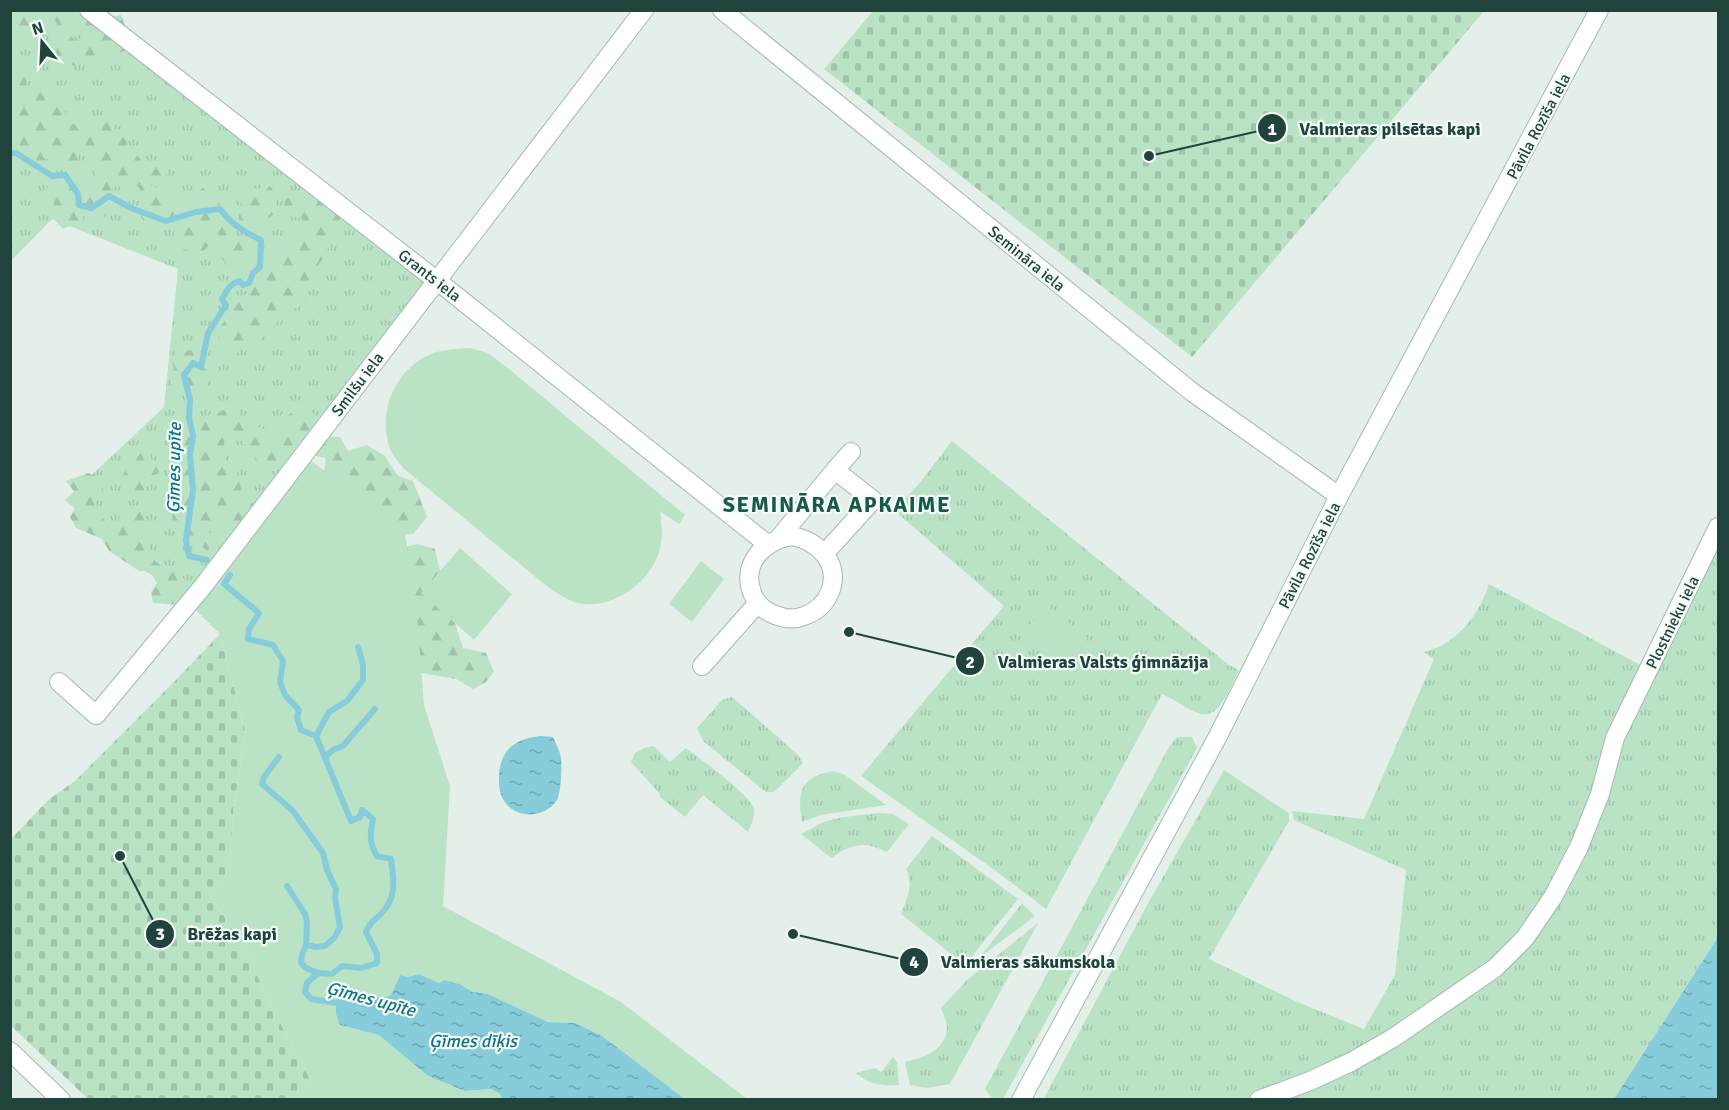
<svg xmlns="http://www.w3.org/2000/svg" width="1729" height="1110" font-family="Signika,sans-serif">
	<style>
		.grass { fill: url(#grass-tufts) }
		.forest { fill: url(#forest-firs) }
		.cemetery { fill: url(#cemetery-stones) }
		.park { fill: #bae3c6 }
		.water { fill: url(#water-ripples) }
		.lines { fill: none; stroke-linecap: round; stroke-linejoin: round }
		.stream { stroke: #86ccda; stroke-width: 6 }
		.street-casing { stroke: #a5b8b2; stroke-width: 20 }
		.secondary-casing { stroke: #a1bcb3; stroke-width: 20 }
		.street { stroke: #fff; stroke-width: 18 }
		.secondary { stroke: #fff; stroke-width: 18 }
		.labels { text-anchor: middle; stroke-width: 4.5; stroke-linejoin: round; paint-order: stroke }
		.street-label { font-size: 16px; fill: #20443b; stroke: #f5fbf8 }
		.water-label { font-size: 18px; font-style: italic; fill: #127388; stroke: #f5fbf8 }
		.district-label { font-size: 22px; font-weight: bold; letter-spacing: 1.5px; fill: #19594a; stroke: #f5fbf8 }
		.leader { fill: none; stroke: #20443b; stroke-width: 2 }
		.callout-dot { fill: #20443b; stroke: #f5fbf8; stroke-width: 2 }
		.mark-label { font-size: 18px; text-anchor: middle; font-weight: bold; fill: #fff }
		.callout-label { font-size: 18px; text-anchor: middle; font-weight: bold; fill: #20443b; stroke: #f5fbf8; stroke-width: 4.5; stroke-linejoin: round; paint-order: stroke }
	</style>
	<defs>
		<pattern id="grass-tufts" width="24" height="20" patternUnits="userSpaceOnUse" patternTransform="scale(1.5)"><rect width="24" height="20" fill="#bae3c6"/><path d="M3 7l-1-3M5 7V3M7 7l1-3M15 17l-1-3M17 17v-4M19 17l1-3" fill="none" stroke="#a0c4ab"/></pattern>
		<pattern id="forest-firs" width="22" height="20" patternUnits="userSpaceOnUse" patternTransform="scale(1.5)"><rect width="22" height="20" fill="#bae3c6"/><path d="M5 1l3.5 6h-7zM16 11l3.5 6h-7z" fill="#a0c4ab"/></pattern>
		<pattern id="cemetery-stones" width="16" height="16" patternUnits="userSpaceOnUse" patternTransform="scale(1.5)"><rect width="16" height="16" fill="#bae3c6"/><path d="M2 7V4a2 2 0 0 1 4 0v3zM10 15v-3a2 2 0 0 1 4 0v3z" fill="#a0c4ab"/></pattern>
		<pattern id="water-ripples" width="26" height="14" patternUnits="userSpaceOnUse" patternTransform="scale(1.5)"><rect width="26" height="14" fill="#86ccda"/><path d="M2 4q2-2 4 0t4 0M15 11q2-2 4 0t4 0" fill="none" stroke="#6da7b2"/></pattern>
	</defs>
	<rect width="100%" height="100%" fill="#e4efea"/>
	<path class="grass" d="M 89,10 L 437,280 L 189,603 L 65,500 L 164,407 L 178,269 L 52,219 L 11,261 L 11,11 Z
		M 952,441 L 1229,665 L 1239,670 C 1232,684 1220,719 1201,714 C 1187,710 1175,699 1162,694 L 1046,909 L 996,871 L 861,776 L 1004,606 L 894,510 L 918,485 Z
		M 1718,522 L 1718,937 L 1614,1099 L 1043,1100 L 1146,907 L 1224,770 L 1289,813 L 1289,821 L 1209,959 L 1295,1001 L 1364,1029 L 1395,975 L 1406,870 L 1294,820 L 1292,811 L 1364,819 L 1434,659 L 1424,652 C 1457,644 1479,615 1489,584 L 1648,669 Z
		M 732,697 L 798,755 L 803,763 L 774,792 L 766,792 L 703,741 L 697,728 L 722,700 Z
		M 1177,737 L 1192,737 L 1197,748 L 1003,1099 L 993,1099 L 985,1089 L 1169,747 Z
		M 654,746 L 670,762 L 686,748 C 699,758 752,796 754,809 C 755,818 751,825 748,832 L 703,795 L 685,817 L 660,797 L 659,793 L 631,762 L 635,753 L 644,748 Z
		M 833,771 L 845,775 L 886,805 L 821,815 L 802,822 C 797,792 800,777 833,771 Z
		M 878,813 L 893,814 L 909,824 L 887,852 C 864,840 851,844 831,858 L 801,834 L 823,822 L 844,817 Z
		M 932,836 L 1018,899 L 965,965 L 901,914 C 907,899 914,884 906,869 Z
		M 1022,903 L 1035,916 L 980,957 Z
		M 1038,923 L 950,1084 L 927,1088 L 910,1085 L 905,1062 C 923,1058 946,1051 947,1027 C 947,1022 943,1014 941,1008 L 967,980 Z
		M 893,1057 L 897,1062 L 899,1085 C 882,1086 869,1085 856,1073 L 875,1068 L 881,1072 Z"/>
	<path class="forest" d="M 11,10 L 34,11 C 35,22 33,30 27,39 L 18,37 L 11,56 Z
		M 37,11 L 101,11 L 108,17 L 121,15 L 127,31 L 129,49 L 105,58 L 105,65 L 95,68 L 86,67 L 84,61 L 80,62 L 78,67 L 69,64 L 61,67 L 56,53 L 58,44 L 71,36 L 76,41 L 81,38 L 82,31 L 73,26 L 62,27 L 48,15 L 39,15 Z
		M 10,64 L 17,64 L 27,72 L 26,87 L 34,95 L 45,91 L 50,97 L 59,96 L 66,113 L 60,125 L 111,122 L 115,129 L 133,132 L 127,144 L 148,168 L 164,165 L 167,174 L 161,183 L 152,178 L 150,185 L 176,195 L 179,208 L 166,226 L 146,224 L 141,217 L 144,198 L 138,186 L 113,187 L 105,217 L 96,215 L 90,207 L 84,208 L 83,220 L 63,229 L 52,217 L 54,200 L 45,191 L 54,179 L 73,185 L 89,183 L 96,168 L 89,155 L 79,151 L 78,159 L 69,173 L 60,168 L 54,157 L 34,163 L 18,143 L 11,155 Z
		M 244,183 L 258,189 L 266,183 L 272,188 L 277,208 L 276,213 L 255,226 L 249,228 L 261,242 L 256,257 L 247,260 L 247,265 L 240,266 L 235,271 L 230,271 L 222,258 L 212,251 L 222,241 L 218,234 L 212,235 L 212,241 L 199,257 L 193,258 L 187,249 L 180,249 L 179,242 L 173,234 L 181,218 L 194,214 L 198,209 L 194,202 L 193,195 L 203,188 L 214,197 L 226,212 L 224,221 L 231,225 L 235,231 L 231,238 L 235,243 L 244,236 C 243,221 233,222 244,206 L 238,200 L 240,190 L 245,192 Z
		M 295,193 L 311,195 L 340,217 L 338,228 L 335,233 L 330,232 C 326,238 330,244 327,251 C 319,271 301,274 310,299 L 281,318 L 257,343 L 246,346 L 237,353 L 231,353 L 219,339 L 220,327 L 251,287 L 256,273 L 264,262 L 290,247 L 294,237 L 304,227 L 302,219 L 281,214 L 286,199 Z
		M 190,350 L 197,351 L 204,368 L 210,375 L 210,380 L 202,392 L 184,396 L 173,386 L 170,375 L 174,368 L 172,362 L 178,354 Z
		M 237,403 L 240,419 L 275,434 L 287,416 L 304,403 L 321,422 L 314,437 L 299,437 C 297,454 288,464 273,471 L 260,465 L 251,451 L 235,434 L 225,438 L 223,450 L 226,462 L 237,470 L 241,489 L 250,502 L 257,507 L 231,540 L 221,525 L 206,524 L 214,544 L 207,551 L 195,540 L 177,542 C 172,522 168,501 181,484 L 178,473 L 182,451 L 177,447 L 177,424 L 183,417 L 199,423 Z
		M 324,436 L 340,437 L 348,451 L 367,445 L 385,456 L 398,476 L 413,481 L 427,517 L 413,534 L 395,535 L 322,482 L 326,458 L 313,455 Z
		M 147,450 L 150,452 L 153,465 L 158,467 L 159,471 L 158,474 L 146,477 L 145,491 L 142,495 C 135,495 130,489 123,488 L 120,482 L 126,469 L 132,466 L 142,451 Z
		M 88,473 L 101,478 L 104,495 L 96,502 L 99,514 L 115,531 L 121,513 L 132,516 L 141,511 L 147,527 L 145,534 L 155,561 L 168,570 L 179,574 L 185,580 L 190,593 L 180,605 L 153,603 L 151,592 L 157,583 L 152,575 L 145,571 L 139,571 L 109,551 L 102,539 L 76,528 L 70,517 C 82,498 78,497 66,481 Z
		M 417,544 L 435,549 L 444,589 L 463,648 L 486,653 L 494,672 L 486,682 L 473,689 L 456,679 L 411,671 L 398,549 Z"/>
	<path class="cemetery" d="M 873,11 L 873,10 L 1484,11 L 1192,357 L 824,69 Z
		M 220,634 L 246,734 L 234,804 L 229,871 L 209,894 L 241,941 L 275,1013 L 311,1081 L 298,1099 L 88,1099 L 11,1026 L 10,840 L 48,800 L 75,781 L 174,682 Z"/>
	<path class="park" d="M 470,348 L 488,353 L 509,369 L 685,515 L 679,524 L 660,511 C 661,522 663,533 661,544 C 656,577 618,608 583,604 C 571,603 559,594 549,588 L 403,468 C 399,462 393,456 390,449 C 377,413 394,371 429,355 C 442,349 457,349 470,348 Z
		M 303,455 L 404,529 L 416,603 L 424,705 L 450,786 L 443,906 L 621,1002 L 747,1099 L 685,1099 L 602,1036 L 575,1023 L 548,1022 L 488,994 L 473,992 L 459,984 L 445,980 L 439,983 L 419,974 L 408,977 L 400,975 L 391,995 L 383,998 L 355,990 L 340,991 C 334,1004 334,1012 340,1025 L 379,1035 L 428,1076 L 465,1091 L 491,1089 L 500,1094 L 502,1099 L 298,1099 L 311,1081 L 275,1013 L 241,941 L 209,894 L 229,871 L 234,804 L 246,734 L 220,634 L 194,608 Z
		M 460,548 L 512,594 L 474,640 L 421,593 Z
		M 701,561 L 724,579 L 692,622 L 669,604 Z
		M 1046,605 L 1088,638 L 1067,661 L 1027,628 Z"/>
	<path class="water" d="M 540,736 L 553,737 C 556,744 560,751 561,758 C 562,766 561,793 557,800 C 540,825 498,817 499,781 C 499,775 499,769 501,763 C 506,745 522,738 540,736 Z
		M 1718,937 L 1718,1099 L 1614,1099 Z
		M 419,974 L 439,983 L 445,980 L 459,984 L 473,992 L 488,994 L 548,1022 L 575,1023 L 602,1036 L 685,1099 L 502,1099 L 500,1094 L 491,1089 L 465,1091 L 428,1076 L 379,1035 L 340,1025 C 334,1012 334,1004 340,991 L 355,990 L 383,998 L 391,995 L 400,975 L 408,977 Z"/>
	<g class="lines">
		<path class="stream" d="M 10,153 L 16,153 L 52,176 L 65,175 L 78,194 L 79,205 L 92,208 L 109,196 L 131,208 L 166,221 L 196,212 L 220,209 C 230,223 245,233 261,240 L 260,267 L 253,273 L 249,283 L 243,285 L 239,281 C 230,284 227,290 222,299 L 226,305 L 208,333 L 201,367 L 193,363 L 184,375 L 190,400 L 189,418 L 193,435 L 190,455 L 193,490 L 186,540 L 189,556 L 207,560
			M 230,575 L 224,584 L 259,613 L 249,629 L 248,639 L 273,645 L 283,661 L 280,682 L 285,695 L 299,710 L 297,717 L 301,730 L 316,736 L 351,821 L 360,817 L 362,810 L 373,819 C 370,834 369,843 377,856 L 391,859 C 394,880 397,898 381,914 C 373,921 370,923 366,932 L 377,954 L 377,963 L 361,968 L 342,966 L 332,974 L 318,973 L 307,983 L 305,992 L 311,999 L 343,1004
			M 316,736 L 329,712 L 347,701 L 363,680 L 363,665 L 358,647
			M 279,757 L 264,777 L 262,784 L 293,811 L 323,853 L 327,870 L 336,889 L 335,898 L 340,927 L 335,937 L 325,946 L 316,947 L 306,945 L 302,955 L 301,963 L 306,968 L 318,973
			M 325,757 L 333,750 L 343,746 L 375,709
			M 287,886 L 305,914 L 307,922 L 306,945"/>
		<defs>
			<path id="street" d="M 89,10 L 445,287 L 767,544
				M 722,10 L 1192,392 L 1339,496
				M 835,470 L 851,452
				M 792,536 C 818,541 841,563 830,592 C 825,604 816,612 804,616 C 787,623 760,613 753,595 C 740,565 763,540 792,536 Z
				M 779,538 L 835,470 L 873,500 L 825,553
				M 702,666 L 758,603
				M 59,682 L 96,715 L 204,585 L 644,10
				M 1259,1100 L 1310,1081 L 1351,1062 L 1393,1038 L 1495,968 L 1525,938 L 1553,897 L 1579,847 L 1600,794 L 1615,738 L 1718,527"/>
			<path id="secondary" d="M 10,1051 L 61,1100
				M 1021,1100 L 1218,736 L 1339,496 L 1599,10"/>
		</defs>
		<use href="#street" class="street-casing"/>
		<use href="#secondary" class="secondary-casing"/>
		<use href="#street" class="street"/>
		<use href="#secondary" class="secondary"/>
	</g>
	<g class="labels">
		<g class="street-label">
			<text transform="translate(1538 126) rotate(-62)" y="6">Pāvila Rozīša iela</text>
			<text transform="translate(1027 258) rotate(39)" y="6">Semināra iela</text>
			<text transform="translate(430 275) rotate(38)" y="6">Grants iela</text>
			<text transform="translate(357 384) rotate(-53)" y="6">Smilšu iela</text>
			<text transform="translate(1309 555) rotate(-63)" y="6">Pāvila Rozīša iela</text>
			<text transform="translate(1672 622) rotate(-64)" y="6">Plostnieku iela</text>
		</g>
		<g class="water-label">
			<text transform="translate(174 468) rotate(-89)" y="6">Ģīmes upīte</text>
			<text transform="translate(371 999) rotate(15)" y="6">Ģīmes upīte</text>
			<text x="473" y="1047">Ģīmes dīķis</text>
		</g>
		<g class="district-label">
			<text x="837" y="512">SEMINĀRA APKAIME</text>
		</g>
	</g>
	<path class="leader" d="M1149 156L1272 128M849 632L970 661M120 856L160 934M793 934L914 962"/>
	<g class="callout-dot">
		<circle cx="1149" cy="156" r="6"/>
		<circle cx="849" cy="632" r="6"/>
		<circle cx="120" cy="856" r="6"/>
		<circle cx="793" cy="934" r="6"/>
		<circle cx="1272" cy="128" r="15"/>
		<circle cx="970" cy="661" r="15"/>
		<circle cx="160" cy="934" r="15"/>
		<circle cx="914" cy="962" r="15"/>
	</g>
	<g class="mark-label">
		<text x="1272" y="135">1</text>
		<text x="970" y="668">2</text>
		<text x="160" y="940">3</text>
		<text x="914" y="968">4</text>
	</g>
	<g class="callout-label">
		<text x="1390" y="135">Valmieras pilsētas kapi</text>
		<text x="1103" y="668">Valmieras Valsts ģimnāzija</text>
		<text x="232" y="940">Brēžas kapi</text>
		<text x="1028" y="968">Valmieras sākumskola</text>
	</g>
	<rect width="1729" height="1110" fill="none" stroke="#20443b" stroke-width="24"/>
	<g transform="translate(42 42) rotate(342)" stroke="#f5fbf8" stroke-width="4.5" paint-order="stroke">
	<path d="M0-4.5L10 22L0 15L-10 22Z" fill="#20443b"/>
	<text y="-9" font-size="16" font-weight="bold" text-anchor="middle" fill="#20443b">N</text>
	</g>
</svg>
